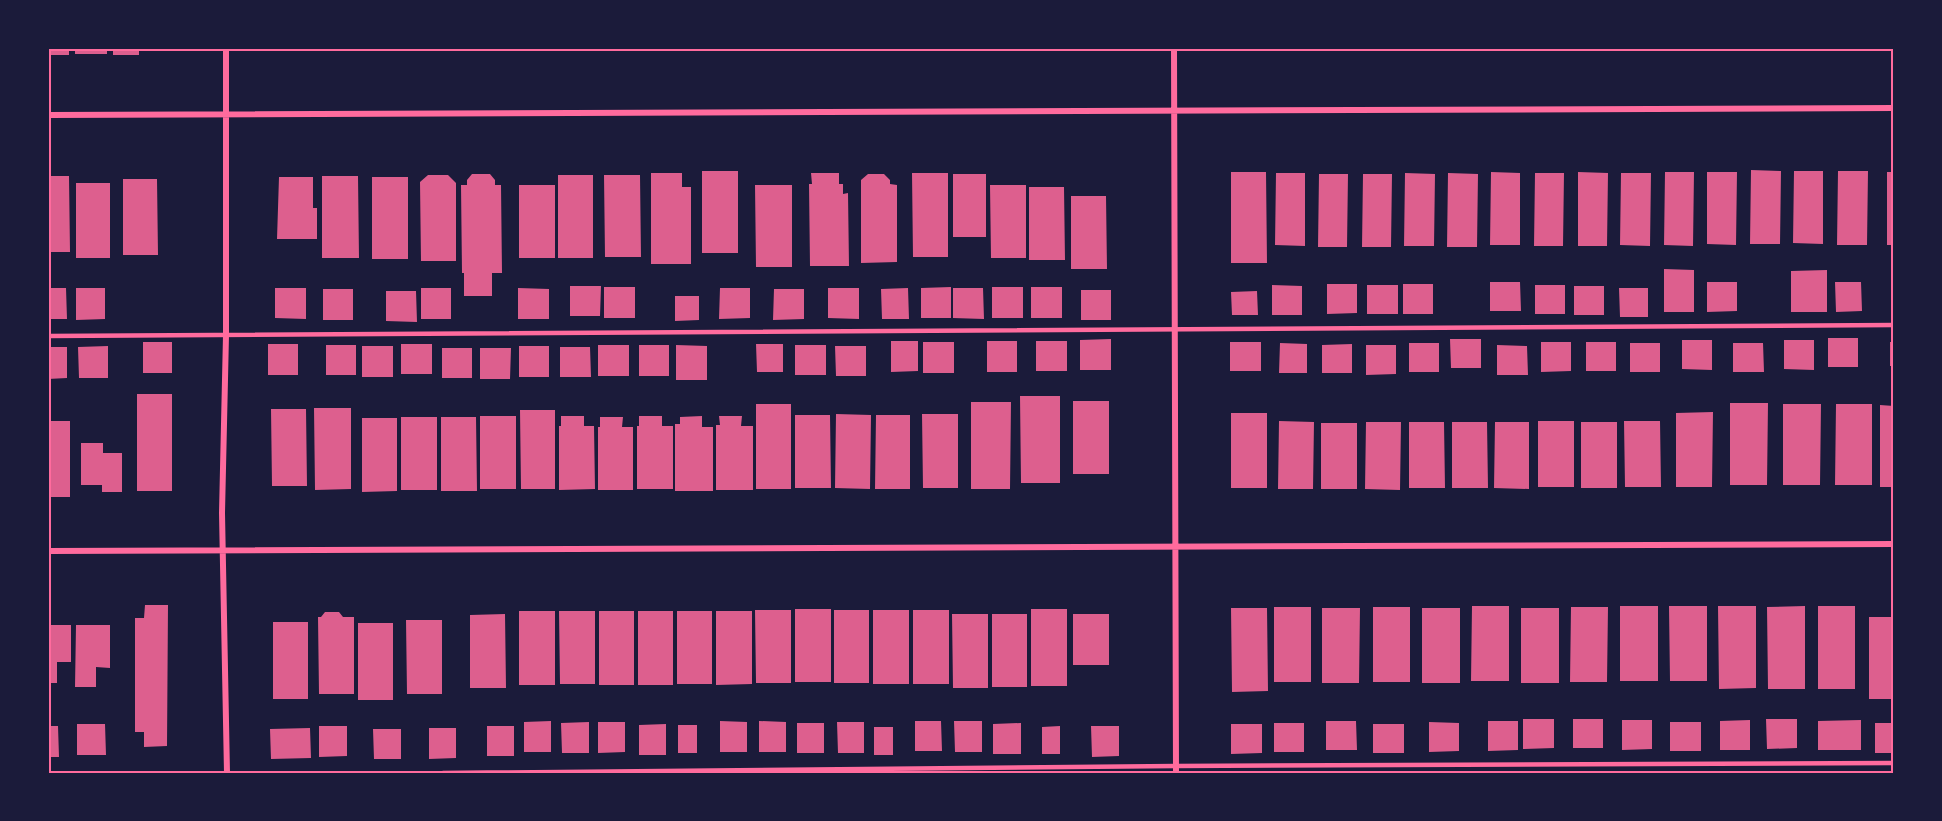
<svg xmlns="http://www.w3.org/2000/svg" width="1942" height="821" font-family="Karla,sans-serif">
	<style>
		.building { fill: #dd5f8e }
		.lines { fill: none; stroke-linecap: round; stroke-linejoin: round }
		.service { stroke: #ff6b9d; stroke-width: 4.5 }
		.minor { stroke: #ff6b9d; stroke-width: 6 }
		.neatline { fill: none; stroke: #ff6b9d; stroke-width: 2 }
	</style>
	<rect width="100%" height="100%" fill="#1b1b3a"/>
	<path class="building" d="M 48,48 L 69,48 L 69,55 L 48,55 Z
		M 75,48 L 107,48 L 107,54 L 75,54 Z
		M 113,48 L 139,48 L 139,55 L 113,55 Z
		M 1751,170 L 1781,171 L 1780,244 L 1750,244 Z
		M 702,171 L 738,171 L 738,253 L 702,253 Z
		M 1794,171 L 1823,171 L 1823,244 L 1793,243 Z
		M 1838,171 L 1868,171 L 1867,245 L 1837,245 Z
		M 1231,172 L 1266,172 L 1267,263 L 1231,263 Z
		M 1491,172 L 1520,173 L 1520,245 L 1490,245 Z
		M 1578,172 L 1608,173 L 1607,246 L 1578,246 Z
		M 1665,172 L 1694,172 L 1693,246 L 1664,245 Z
		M 1707,172 L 1737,172 L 1736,245 L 1707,244 Z
		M 1887,172 L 1894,172 L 1894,245 L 1887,245 Z
		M 651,173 L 682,173 L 682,187 L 691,187 L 691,264 L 651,264 Z
		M 811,173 L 839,173 L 839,184 L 843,184 L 843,194 L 848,193 L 849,266 L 810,266 L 809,184 L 812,184 Z
		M 912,173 L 948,173 L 948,257 L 913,257 Z
		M 1276,173 L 1305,173 L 1305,246 L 1275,245 Z
		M 1405,173 L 1435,174 L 1434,246 L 1404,246 Z
		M 1448,173 L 1478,174 L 1477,247 L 1447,247 Z
		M 1535,173 L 1564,173 L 1563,246 L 1534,246 Z
		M 1621,173 L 1651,173 L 1650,246 L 1620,245 Z
		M 472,174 L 490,174 L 495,180 L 495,185 L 501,185 L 502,273 L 492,273 L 492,296 L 464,296 L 464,273 L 462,273 L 461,185 L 467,185 L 467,180 Z
		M 868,174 L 884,174 L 890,180 L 890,184 L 897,185 L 897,262 L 861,263 L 861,180 Z
		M 953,174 L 986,174 L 986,237 L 953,237 Z
		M 1319,174 L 1348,174 L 1347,247 L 1318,247 Z
		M 1363,174 L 1392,174 L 1391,247 L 1362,247 Z
		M 428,175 L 448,175 L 456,183 L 456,261 L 421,261 L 420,182 Z
		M 558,175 L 593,175 L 593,258 L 558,258 Z
		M 604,175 L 640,175 L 641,257 L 605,257 Z
		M 48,176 L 69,176 L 70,252 L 48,252 Z
		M 322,176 L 358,176 L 359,258 L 322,258 Z
		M 279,177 L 313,177 L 313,208 L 317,208 L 317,239 L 277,239 Z
		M 372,177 L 408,177 L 408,259 L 372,259 Z
		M 123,179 L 157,179 L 158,255 L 123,255 Z
		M 76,183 L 110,183 L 110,258 L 76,258 Z
		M 519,185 L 555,185 L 555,258 L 519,258 Z
		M 755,185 L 792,185 L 792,267 L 756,267 Z
		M 990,185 L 1026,185 L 1026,258 L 991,258 Z
		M 1029,187 L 1064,187 L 1065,260 L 1029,260 Z
		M 1071,196 L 1106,196 L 1107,269 L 1071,269 Z
		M 1664,269 L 1694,270 L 1694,312 L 1664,312 Z
		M 1827,270 L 1827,312 L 1791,312 L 1791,271 Z
		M 1490,282 L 1520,282 L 1521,311 L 1490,311 Z
		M 1707,282 L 1737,282 L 1737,311 L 1707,312 Z
		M 1835,282 L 1861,282 L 1862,311 L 1836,312 Z
		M 1327,284 L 1357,284 L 1357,313 L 1327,314 Z
		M 1403,284 L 1433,284 L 1433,314 L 1403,314 Z
		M 1272,285 L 1302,286 L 1302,315 L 1272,315 Z
		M 1367,285 L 1398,285 L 1398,314 L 1367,314 Z
		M 1535,285 L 1565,285 L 1565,314 L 1535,314 Z
		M 570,286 L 601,286 L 600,316 L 570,316 Z
		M 1574,286 L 1604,286 L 1604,315 L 1574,315 Z
		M 604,287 L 635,287 L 635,318 L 604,318 Z
		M 951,287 L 951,318 L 921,318 L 921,288 Z
		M 992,287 L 1023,287 L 1023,318 L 992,318 Z
		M 1031,287 L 1062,287 L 1062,318 L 1031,318 Z
		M 48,288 L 66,288 L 67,319 L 48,319 Z
		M 76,288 L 105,288 L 105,319 L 76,320 Z
		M 275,288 L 306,288 L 306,319 L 275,318 Z
		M 421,288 L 451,288 L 451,319 L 421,319 Z
		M 518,288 L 549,289 L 549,319 L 518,319 Z
		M 720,288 L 750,288 L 750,318 L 719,319 Z
		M 828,288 L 859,288 L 859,319 L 828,318 Z
		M 908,288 L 909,319 L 882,319 L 881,289 Z
		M 953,288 L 983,288 L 984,319 L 953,318 Z
		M 1619,288 L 1648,288 L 1648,317 L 1620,317 Z
		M 323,289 L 353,289 L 353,320 L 323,320 Z
		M 774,289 L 804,289 L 804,319 L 773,320 Z
		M 1081,290 L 1111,290 L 1111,320 L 1081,320 Z
		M 386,291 L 416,291 L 417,322 L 386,321 Z
		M 1257,291 L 1258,315 L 1232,315 L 1231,292 Z
		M 675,296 L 699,296 L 699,320 L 675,321 Z
		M 1828,338 L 1858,338 L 1858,367 L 1828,367 Z
		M 1111,339 L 1111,370 L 1080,370 L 1080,340 Z
		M 1450,339 L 1481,339 L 1481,368 L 1451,368 Z
		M 1682,340 L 1712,340 L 1712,370 L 1682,369 Z
		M 1784,340 L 1814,340 L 1814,370 L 1784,369 Z
		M 891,341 L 918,341 L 918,371 L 891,372 Z
		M 987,341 L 1017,341 L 1017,372 L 987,372 Z
		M 1036,341 L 1067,341 L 1067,371 L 1036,371 Z
		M 143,342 L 172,342 L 172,373 L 143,373 Z
		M 923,342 L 954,342 L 954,373 L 923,373 Z
		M 1230,342 L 1261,342 L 1261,371 L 1230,371 Z
		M 1541,342 L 1571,342 L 1571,371 L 1541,372 Z
		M 1586,342 L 1616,342 L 1616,371 L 1586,371 Z
		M 1890,342 L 1894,342 L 1894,366 L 1890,366 Z
		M 1280,343 L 1307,344 L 1307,373 L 1279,373 Z
		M 1409,343 L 1439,343 L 1439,372 L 1409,372 Z
		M 1630,343 L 1660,343 L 1660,372 L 1630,372 Z
		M 1733,343 L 1763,343 L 1764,372 L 1733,372 Z
		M 268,344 L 298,344 L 298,375 L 268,375 Z
		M 401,344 L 432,344 L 432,374 L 401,374 Z
		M 756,344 L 783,344 L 783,372 L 757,372 Z
		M 1352,344 L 1352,373 L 1322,373 L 1322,345 Z
		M 326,345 L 356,345 L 356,375 L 326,375 Z
		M 598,345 L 629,345 L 629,376 L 598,376 Z
		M 639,345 L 669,345 L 669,376 L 639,376 Z
		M 676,345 L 707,346 L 707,380 L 676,380 Z
		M 795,345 L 826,345 L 826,375 L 795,375 Z
		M 1366,345 L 1396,345 L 1396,374 L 1366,375 Z
		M 1497,345 L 1527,346 L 1528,375 L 1497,375 Z
		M 108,346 L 108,378 L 79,378 L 78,347 Z
		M 362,346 L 393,346 L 393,377 L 362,377 Z
		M 519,346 L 549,346 L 549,377 L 519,377 Z
		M 835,346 L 866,346 L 866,376 L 836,376 Z
		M 48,347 L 67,347 L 67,378 L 48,379 Z
		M 560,347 L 590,347 L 591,377 L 560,377 Z
		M 442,348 L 472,348 L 472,378 L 442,378 Z
		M 480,348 L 511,348 L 510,379 L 480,379 Z
		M 137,394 L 172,394 L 172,491 L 137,491 Z
		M 1020,396 L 1060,396 L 1060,483 L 1021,483 Z
		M 1073,401 L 1109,401 L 1109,474 L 1073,474 Z
		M 971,402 L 1011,402 L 1010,489 L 971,489 Z
		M 1730,403 L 1768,403 L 1767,485 L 1730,485 Z
		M 756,404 L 791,404 L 791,489 L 756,489 Z
		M 1783,404 L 1821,404 L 1820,485 L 1783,485 Z
		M 1836,404 L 1872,404 L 1872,485 L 1835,485 Z
		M 1880,405 L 1894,406 L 1894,487 L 1880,487 Z
		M 314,408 L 351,408 L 351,489 L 315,490 Z
		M 271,409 L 306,409 L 307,486 L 272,486 Z
		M 520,410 L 555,410 L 555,489 L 521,489 Z
		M 1713,412 L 1712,487 L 1676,487 L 1676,413 Z
		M 1231,413 L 1267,413 L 1267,488 L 1231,488 Z
		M 836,414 L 871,415 L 870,489 L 835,488 Z
		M 922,414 L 958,414 L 958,488 L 923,488 Z
		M 795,415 L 830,415 L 831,488 L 795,488 Z
		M 876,415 L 910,415 L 910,489 L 875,489 Z
		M 480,416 L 516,416 L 516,489 L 480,489 Z
		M 561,416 L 584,416 L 584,426 L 594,426 L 595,489 L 559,490 L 559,426 L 561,426 Z
		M 639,416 L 662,416 L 662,426 L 673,426 L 673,489 L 637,489 L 637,426 L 639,426 Z
		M 702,416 L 702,427 L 713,427 L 713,491 L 675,491 L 675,424 L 680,424 L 680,417 Z
		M 719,416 L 742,416 L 741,426 L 753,426 L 753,490 L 716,490 L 716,425 L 720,425 Z
		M 401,417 L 437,417 L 437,490 L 401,490 Z
		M 441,417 L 476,417 L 477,491 L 441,491 Z
		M 600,417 L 623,417 L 622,427 L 633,427 L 633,490 L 598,490 L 598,427 L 600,427 Z
		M 362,418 L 397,418 L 397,491 L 362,492 Z
		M 48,421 L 70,421 L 70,497 L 48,497 Z
		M 1279,421 L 1314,422 L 1313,489 L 1278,489 Z
		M 1538,421 L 1574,421 L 1574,487 L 1538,487 Z
		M 1624,421 L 1660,421 L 1661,487 L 1625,487 Z
		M 1366,422 L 1401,422 L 1400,490 L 1365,489 Z
		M 1409,422 L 1444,422 L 1445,488 L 1409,488 Z
		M 1452,422 L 1487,422 L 1488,488 L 1452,488 Z
		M 1495,422 L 1529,422 L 1529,489 L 1494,488 Z
		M 1581,422 L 1617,422 L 1617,488 L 1581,488 Z
		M 1321,423 L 1357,423 L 1357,489 L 1321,489 Z
		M 81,443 L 103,443 L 103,453 L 122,453 L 122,492 L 102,492 L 102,485 L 81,485 Z
		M 145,605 L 168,605 L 167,746 L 144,747 L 144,732 L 135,732 L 135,618 L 144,618 Z
		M 1472,606 L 1509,606 L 1509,681 L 1471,681 Z
		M 1620,606 L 1658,606 L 1658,681 L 1620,681 Z
		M 1669,606 L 1707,606 L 1707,681 L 1670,681 Z
		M 1718,606 L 1756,606 L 1756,688 L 1719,689 Z
		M 1805,606 L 1805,689 L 1768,689 L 1767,607 Z
		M 1818,606 L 1855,606 L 1855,689 L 1818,689 Z
		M 1274,607 L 1311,607 L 1311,682 L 1274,682 Z
		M 1373,607 L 1410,607 L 1410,682 L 1373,682 Z
		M 1571,607 L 1608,607 L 1607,682 L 1570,682 Z
		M 1231,608 L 1267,608 L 1268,691 L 1232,692 Z
		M 1322,608 L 1360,608 L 1359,683 L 1322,683 Z
		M 1422,608 L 1460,608 L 1460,683 L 1422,683 Z
		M 1521,608 L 1559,608 L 1559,683 L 1521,683 Z
		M 795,609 L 831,609 L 831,682 L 795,682 Z
		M 1031,609 L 1067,609 L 1067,686 L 1031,686 Z
		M 755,610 L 791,610 L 791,683 L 756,683 Z
		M 834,610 L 869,610 L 869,683 L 834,683 Z
		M 873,610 L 909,610 L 909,684 L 873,684 Z
		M 913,610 L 949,610 L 949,684 L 913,684 Z
		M 519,611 L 555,611 L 555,685 L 519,685 Z
		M 559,611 L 595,611 L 595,684 L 560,684 Z
		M 599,611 L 634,611 L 634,685 L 599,685 Z
		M 638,611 L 673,611 L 673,685 L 638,685 Z
		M 677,611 L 712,611 L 712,684 L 677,684 Z
		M 716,611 L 752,611 L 752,684 L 716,685 Z
		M 325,612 L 339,612 L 343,617 L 354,617 L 354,694 L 319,694 L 318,617 L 321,617 Z
		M 505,614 L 506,688 L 470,688 L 470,615 Z
		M 952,614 L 988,614 L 988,688 L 953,688 Z
		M 992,614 L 1027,614 L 1027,687 L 992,687 Z
		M 1073,614 L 1109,614 L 1109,665 L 1073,665 Z
		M 1869,617 L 1894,617 L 1894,699 L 1869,699 Z
		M 406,620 L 442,620 L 442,694 L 407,694 Z
		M 273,622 L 308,622 L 308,699 L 273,699 Z
		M 358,623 L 393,623 L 393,700 L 358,700 Z
		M 48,625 L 71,625 L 71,662 L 57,662 L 57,683 L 48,683 Z
		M 76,625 L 110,625 L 110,668 L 96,667 L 96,687 L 75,687 Z
		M 1523,719 L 1554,719 L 1554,748 L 1523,749 Z
		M 1573,719 L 1603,719 L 1603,748 L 1573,748 Z
		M 1766,719 L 1797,719 L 1797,748 L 1767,749 Z
		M 1622,720 L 1652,720 L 1652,749 L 1622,750 Z
		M 1750,720 L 1750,750 L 1720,750 L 1720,721 Z
		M 1861,720 L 1861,750 L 1818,750 L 1818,721 Z
		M 551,721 L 551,752 L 524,752 L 524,722 Z
		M 720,721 L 747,722 L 747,752 L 720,752 Z
		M 759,721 L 786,722 L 786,752 L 759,752 Z
		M 915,721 L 941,721 L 942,751 L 915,751 Z
		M 954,721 L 982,721 L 982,752 L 955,752 Z
		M 1326,721 L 1356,721 L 1357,750 L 1326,750 Z
		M 1488,721 L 1518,721 L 1518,750 L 1488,751 Z
		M 589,722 L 589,753 L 562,753 L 561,723 Z
		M 598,722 L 625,722 L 625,752 L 598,753 Z
		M 837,722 L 864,722 L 864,753 L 838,753 Z
		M 1429,722 L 1459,723 L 1459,751 L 1429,752 Z
		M 1670,722 L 1701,722 L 1701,751 L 1670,751 Z
		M 797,723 L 824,723 L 824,753 L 797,753 Z
		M 1021,723 L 1021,754 L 993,754 L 993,724 Z
		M 1274,723 L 1304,723 L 1304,752 L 1274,752 Z
		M 1875,723 L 1894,723 L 1894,753 L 1875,753 Z
		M 77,724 L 105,724 L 106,755 L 77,755 Z
		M 666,724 L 666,755 L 639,755 L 639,725 Z
		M 1231,724 L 1262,724 L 1262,753 L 1231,754 Z
		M 1373,724 L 1404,724 L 1404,753 L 1373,753 Z
		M 678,725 L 697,725 L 697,753 L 678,753 Z
		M 48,726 L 58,726 L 59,757 L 48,757 Z
		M 319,726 L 347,726 L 347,756 L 319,757 Z
		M 487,726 L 514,726 L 514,756 L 487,756 Z
		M 1060,726 L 1060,754 L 1042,754 L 1042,727 Z
		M 1091,726 L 1119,726 L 1119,756 L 1092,757 Z
		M 874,727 L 893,727 L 893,755 L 874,755 Z
		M 310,728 L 311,758 L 271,759 L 270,729 Z
		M 429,728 L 456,728 L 456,758 L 429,759 Z
		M 373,729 L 401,729 L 401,759 L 374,759 Z"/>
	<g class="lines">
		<path class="service" d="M 48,336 L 1894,325
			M 443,773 L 1176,766 L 1894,763"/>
		<path class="minor" d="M 226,48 L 226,335 L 222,513 L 227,773
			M 1174,48 L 1176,773
			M 48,115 L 1894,108
			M 48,551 L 1894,544"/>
	</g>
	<rect width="1942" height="821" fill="none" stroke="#1b1b3a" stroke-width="99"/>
	<rect x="50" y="50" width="1842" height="722" class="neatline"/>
</svg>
